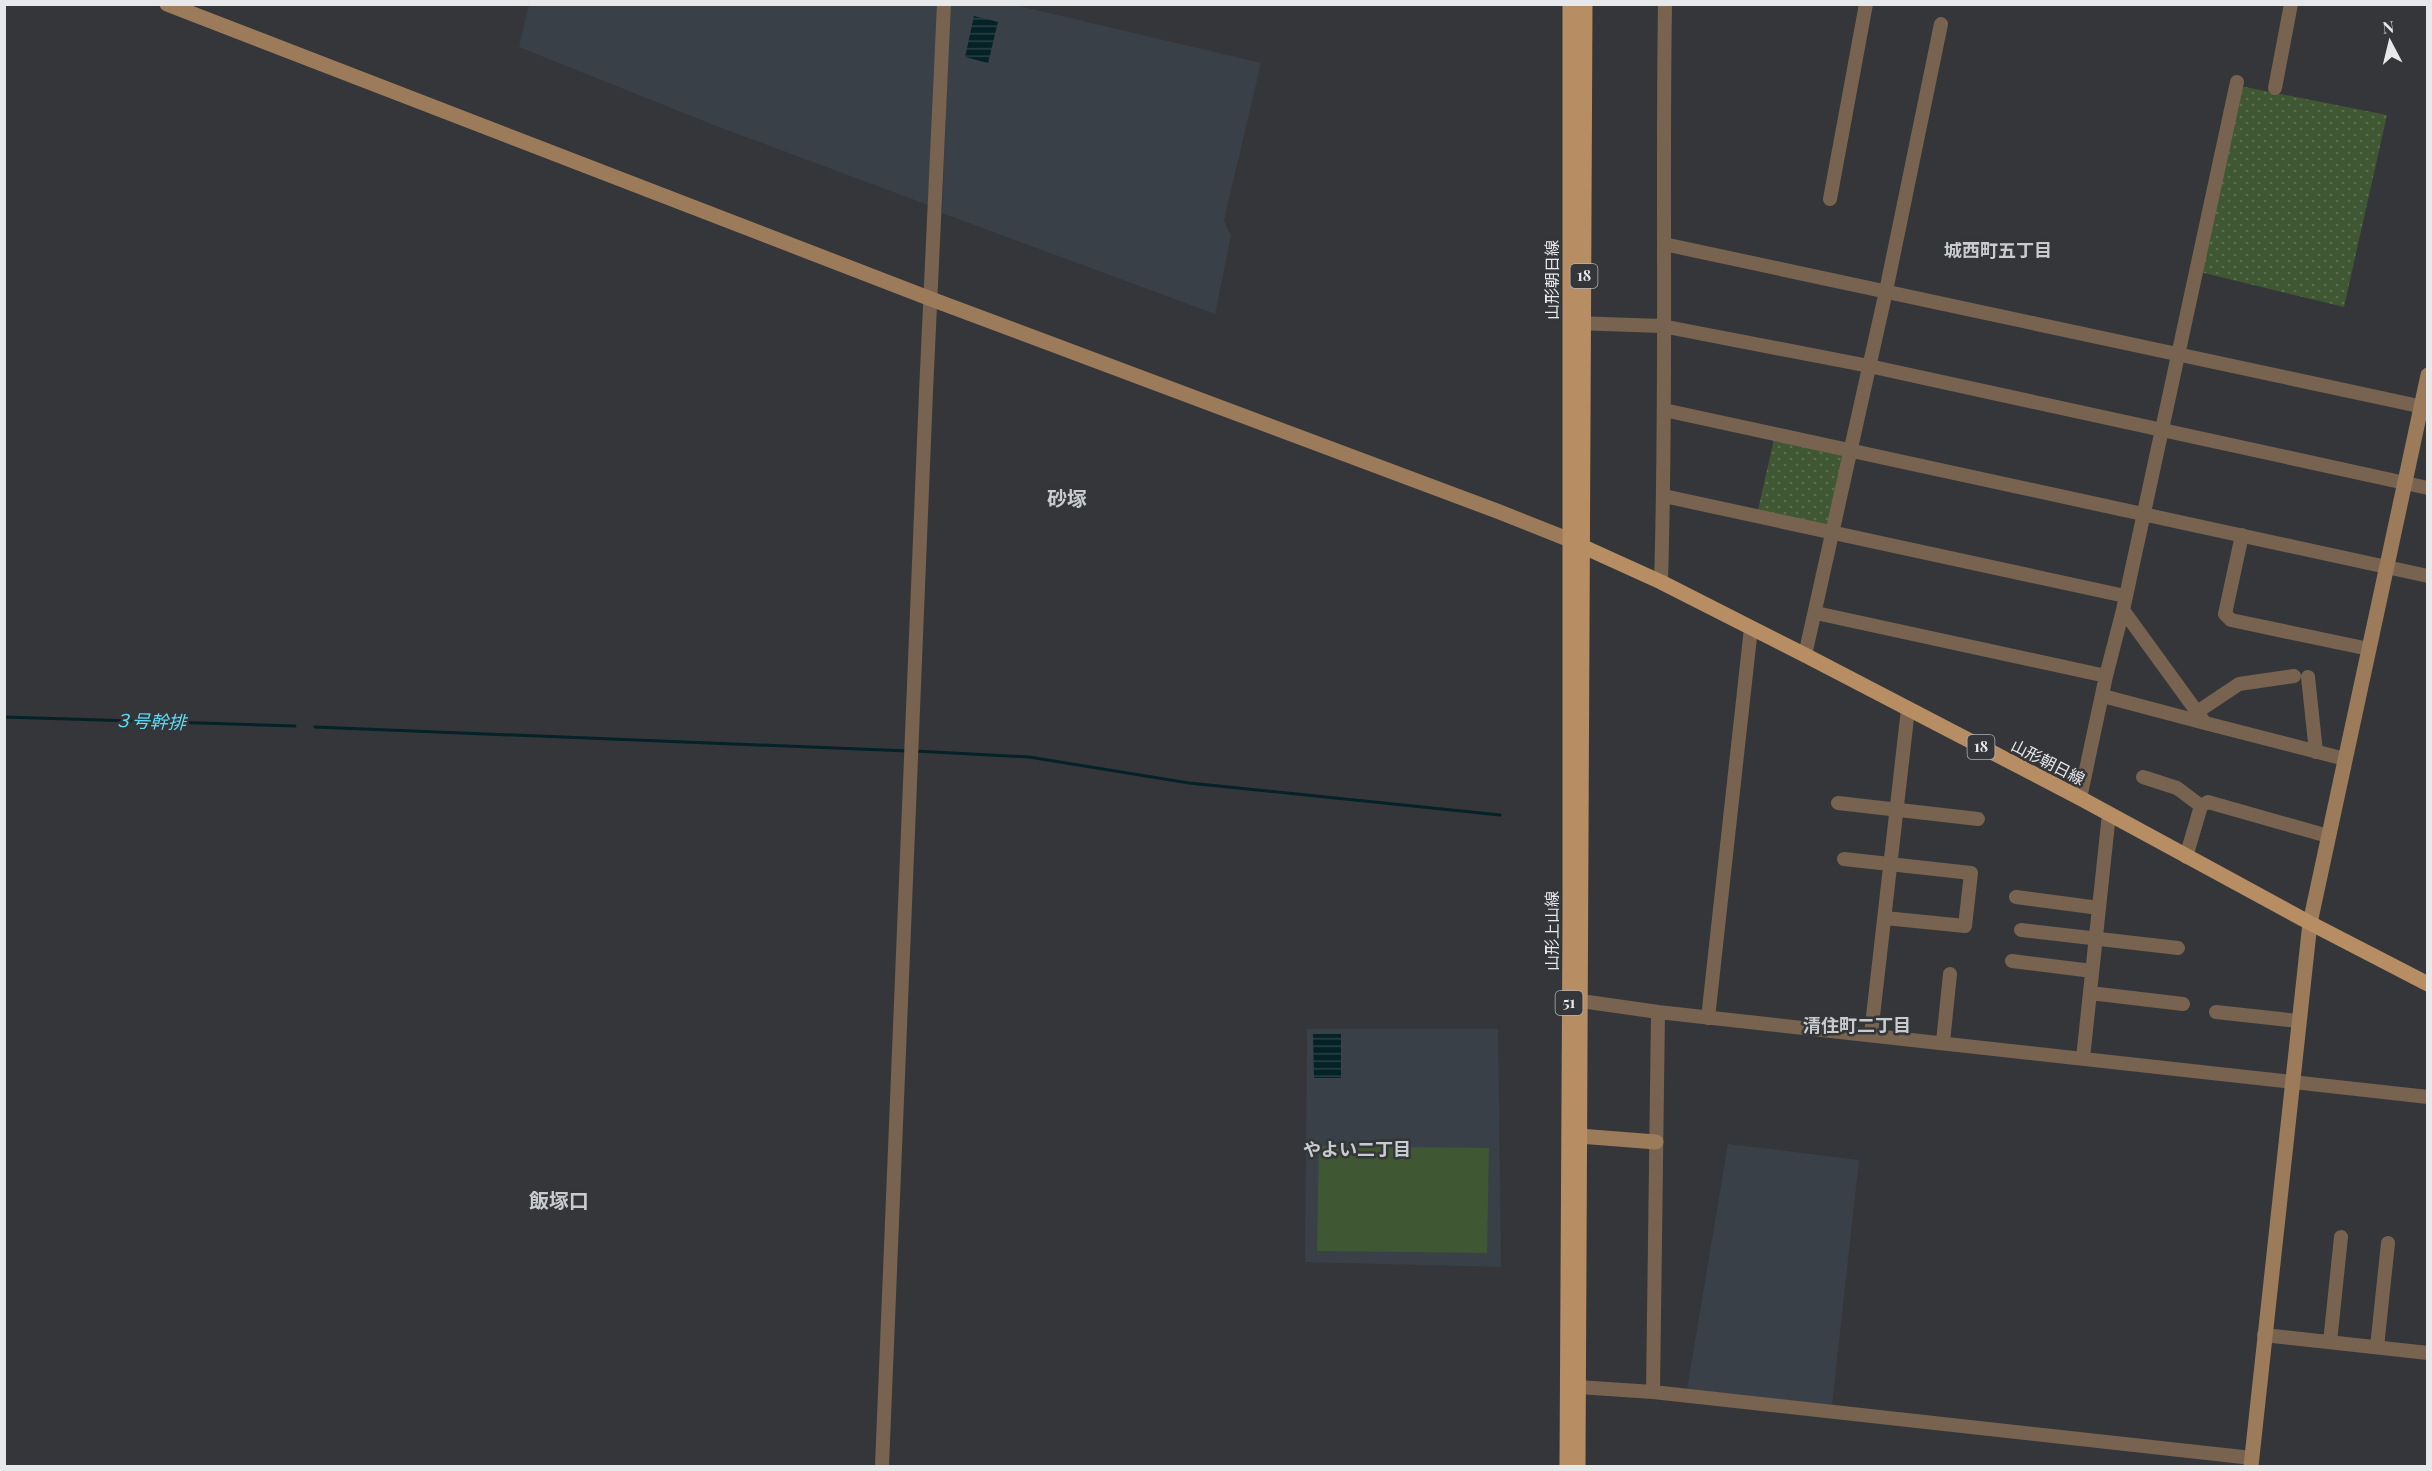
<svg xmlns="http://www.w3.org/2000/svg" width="2432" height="1471" font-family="'Playfair Display','Noto Sans JP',serif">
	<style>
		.built { fill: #3a4048 }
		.park { fill: url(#park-dots) }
		.garden { fill: #3f5733 }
		.water { fill: url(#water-rules) }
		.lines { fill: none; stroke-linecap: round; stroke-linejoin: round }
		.stream { stroke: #042227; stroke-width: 3 }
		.street { stroke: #77634f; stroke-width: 14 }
		.secondary { stroke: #9c7b5b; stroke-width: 15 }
		.primary { stroke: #b78d64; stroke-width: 15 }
		.labels { text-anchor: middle; stroke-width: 5; stroke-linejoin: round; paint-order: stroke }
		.shield { fill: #343639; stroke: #b1b3b5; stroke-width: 1.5 }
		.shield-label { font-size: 15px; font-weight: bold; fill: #e6e8ea }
		.street-label { font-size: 16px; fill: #e6e8ea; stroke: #343639 }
		.neighbourhood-label { font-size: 18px; font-weight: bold; fill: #c9cccf; stroke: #343639 }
		.water-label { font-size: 18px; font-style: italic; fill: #5adff9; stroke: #343639 }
		.quarter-label { font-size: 20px; font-weight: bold; fill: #c9cccf; stroke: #343639 }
	</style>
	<defs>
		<pattern id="park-dots" width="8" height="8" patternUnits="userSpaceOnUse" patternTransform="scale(1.5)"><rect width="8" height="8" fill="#3f5733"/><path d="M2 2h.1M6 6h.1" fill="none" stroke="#5b6f51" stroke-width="1.8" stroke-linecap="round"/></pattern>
		<pattern id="water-rules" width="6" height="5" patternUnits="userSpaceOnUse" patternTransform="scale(1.5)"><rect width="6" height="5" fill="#042227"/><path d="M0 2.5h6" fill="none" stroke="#294246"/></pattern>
	</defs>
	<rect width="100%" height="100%" fill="#343639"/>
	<path class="built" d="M 529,5 L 938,5 L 928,205 L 711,124 L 519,47 Z
		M 950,5 L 1015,5 L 1261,63 L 1224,220 L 1231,236 L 1215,314 L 942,213 Z
		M 1307,1029 L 1498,1029 L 1501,1267 L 1305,1262 Z
		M 1728,1144 L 1859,1160 L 1832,1405 L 1687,1389 Z"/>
	<path class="park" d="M 2240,86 L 2387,115 L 2344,307 L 2200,272 Z
		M 1774,439 L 1846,454 L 1831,526 L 1758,510 Z"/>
	<path class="garden" d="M 1319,1146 L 1489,1148 L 1487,1253 L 1317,1251 Z"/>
	<path class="water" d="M 974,16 L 998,22 L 988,63 L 965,57 Z
		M 1313,1034 L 1341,1034 L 1341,1078 L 1314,1078 Z"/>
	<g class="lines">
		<path class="stream" d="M 4,717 L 295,726
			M 315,727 L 908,751
			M 915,751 L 1029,757 L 1189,783 L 1500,815"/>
		<path class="street" d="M 2275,88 L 2291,4
			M 1830,199 L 1866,4
			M 1664,244 L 2428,408
			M 1574,323 L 1662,326 L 1869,366 L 2428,488
			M 1664,410 L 2428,576
			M 1664,496 L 2125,596
			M 2242,535 L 2225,614 L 2231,620 L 2369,649
			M 1661,582 C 1667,390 1662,197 1665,4
			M 2123,610 L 2205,723 L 2345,759
			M 1816,613 L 2106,676
			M 1805,655 L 1886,291 L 1941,24
			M 2308,677 L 2316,752
			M 2103,696 L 2205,723
			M 2197,712 L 2239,684 L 2294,676
			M 2143,777 L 2177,788 L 2201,806
			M 2080,798 L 2106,676 L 2123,610 L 2237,82
			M 1838,803 L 1978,819
			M 2186,857 L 2201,806 L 2208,802 L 2328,836
			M 1844,859 L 1971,873 L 1965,926 L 1885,918
			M 2016,897 L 2099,908
			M 2021,930 L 2178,948
			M 2012,961 L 2092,971
			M 2090,993 L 2183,1004
			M 1581,1001 L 1658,1012 L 2428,1097
			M 2216,1012 L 2298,1021
			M 1708,1018 L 1751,628
			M 1871,1034 L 1908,709
			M 1943,1042 L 1950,974
			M 2083,1058 L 2109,814
			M 2264,1335 L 2428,1353
			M 2330,1342 L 2341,1237
			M 2377,1347 L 2388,1243
			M 1578,1387 L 1653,1392 L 2252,1458
			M 1653,1392 L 1658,1012
			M 882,1466 L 926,392 L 944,4"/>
		<path class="secondary" d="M 167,4 L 931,299 L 1497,511 L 1570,540
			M 1579,1136 L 1656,1142
			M 2251,1466 L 2310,923 L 2428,375"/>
		<path class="primary" d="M 1575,543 L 1661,582 L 1805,655 L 2080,798 L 2310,923 L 2428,984
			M 1567,1466 L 1570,916 L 1570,4
			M 1578,1466 L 1585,4"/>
	</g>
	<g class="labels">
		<g class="shield">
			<rect x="1570.5" y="264" width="27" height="24" rx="4.5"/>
			<rect x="1967.5" y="735" width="27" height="24" rx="4.5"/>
			<rect x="1555.5" y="991" width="27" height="24" rx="4.5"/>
		</g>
		<g class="shield-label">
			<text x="1584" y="281">18</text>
			<text x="1981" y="752">18</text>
			<text x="1569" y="1008">51</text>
		</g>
		<g class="street-label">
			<text transform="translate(1552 280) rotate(-90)" y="6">山形朝日線</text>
			<text transform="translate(2048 762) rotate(27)" y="6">山形朝日線</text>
			<text transform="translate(1552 931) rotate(-90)" y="6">山形上山線</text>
		</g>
		<g class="neighbourhood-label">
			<text x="1998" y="257">城西町五丁目</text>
			<text x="1857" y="1032">清住町二丁目</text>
			<text x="1357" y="1156">やよい二丁目</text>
		</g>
		<g class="water-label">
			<text transform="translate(150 722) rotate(2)" y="6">３号幹排</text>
		</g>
		<g class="quarter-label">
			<text x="1067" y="506">砂塚</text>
			<text x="559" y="1208">飯塚口</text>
		</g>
	</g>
	<rect width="2432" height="1471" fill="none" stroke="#e6e8ea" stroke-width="12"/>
	<g transform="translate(2390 42) rotate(353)" stroke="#343639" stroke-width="4.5" paint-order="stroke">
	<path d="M0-4.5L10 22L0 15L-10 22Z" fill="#e6e8ea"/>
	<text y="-9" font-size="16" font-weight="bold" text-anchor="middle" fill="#e6e8ea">N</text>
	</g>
</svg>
